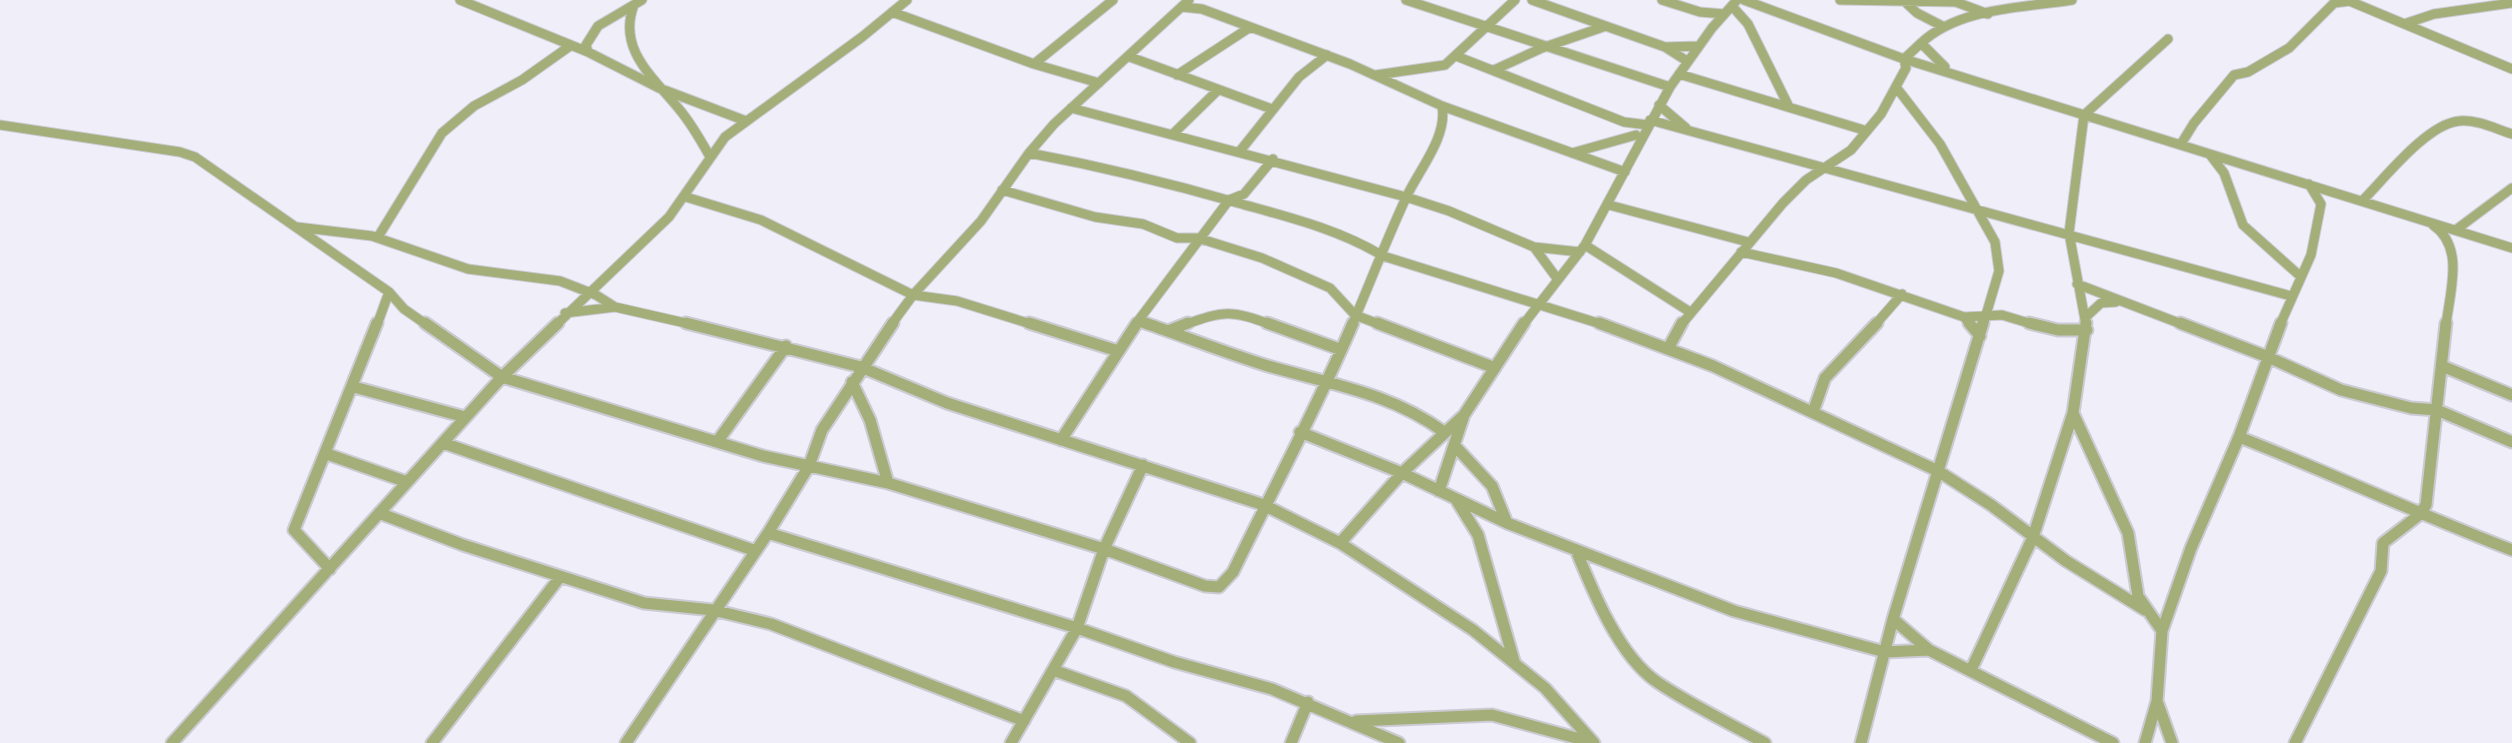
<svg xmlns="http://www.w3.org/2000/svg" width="2512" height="743" font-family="'Titillium Web',sans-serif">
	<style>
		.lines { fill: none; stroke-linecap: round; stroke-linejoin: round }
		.minor-far1-casing { stroke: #cccbd4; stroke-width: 11 }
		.minor-casing { stroke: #cccbd4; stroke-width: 15 }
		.minor-far1 { stroke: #a3ae78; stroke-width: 9 }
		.minor { stroke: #a3ae78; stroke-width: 11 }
	</style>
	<rect width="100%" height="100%" fill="#f0eff9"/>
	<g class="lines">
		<defs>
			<path id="minor-far1" d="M 460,0 L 588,52 L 659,88 L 746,121
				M 1406,0 L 1670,87
				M 1532,0 L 1665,47 L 1687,61
				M 1662,0 L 1700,12 L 1724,14
				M 1744,0 L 1904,59 L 2512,248
				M 1840,0 L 1956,2 L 1988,14
				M 2347,0 L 2512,69
				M 1905,2 L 1917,13 L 1944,27
				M 634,5 C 617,49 653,77 679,109 C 691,123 700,139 709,155
				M 1732,6 L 1748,24 L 1789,107
				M 1182,7 L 1202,9 L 1350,64 L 1442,106 L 1625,172
				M 892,12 L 1034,64 L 1099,83
				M 2407,23 L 2434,14 L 2512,3
				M 1665,47 L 1699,46
				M 588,52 L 586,45 L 598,26 L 642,0
				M 1456,56 L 1624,122 L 1648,125
				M 1130,57 L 1272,109
				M 1034,64 L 1113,0
				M 1945,67 L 1921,43 C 1960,7 2023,8 2072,0
				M 1494,70 L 1542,48 L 1606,26
				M 1679,74 L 1867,131
				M 1177,75 L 1249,28
				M 1376,75 L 1445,65 L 1515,0
				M 1896,87 L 1940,144 L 1995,242 L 1999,271 L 1983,325
				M 1659,105 L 1686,128
				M 1071,108 L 1406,197 L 1449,211 L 1534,247 L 1580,252
				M 1650,120 L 2291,296
				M 0,125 L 180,152 L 195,157 L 389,292 L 404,309 L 427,325
				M 1174,133 L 1217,91
				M 2181,144 L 2194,123 L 2234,75 L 2248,72 L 2289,48 L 2334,3 L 2350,1
				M 1240,151 L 1299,77 L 1327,55
				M 1029,153 C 1099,166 1169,183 1238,203 C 1288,217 1338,229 1383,256 L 1604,325
				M 1572,153 L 1636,135
				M 2211,156 L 2224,173 L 2243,225 L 2300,276
				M 1002,190 L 1095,217 L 1143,224 L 1177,238 L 1198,238 L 1262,258 L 1330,288 L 1355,315 L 1381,325
				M 686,197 L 761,220 L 913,295 L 957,301 L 1034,325
				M 2363,200 C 2385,178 2427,124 2459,121 C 2476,119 2496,129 2512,134
				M 1609,205 L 1748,242
				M 2433,225 C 2465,247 2450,291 2446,325
				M 297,227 L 372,236 L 468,269 L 560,281 L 596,295 L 615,307
				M 2457,229 L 2512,188
				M 378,237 L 442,133 L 474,106 L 522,80 L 570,46
				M 1585,245 L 1690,312
				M 1534,247 L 1556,277
				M 1741,252 L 1836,273 L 1964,317 L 1971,325
				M 2077,284 L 2184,325
				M 565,313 L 615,307 L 694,325
				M 2087,316 L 2101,303 L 2116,302
				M 1964,317 L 2002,315 L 2035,325
				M 1138,321 L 1150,325
				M 377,325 L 389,292
				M 556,325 L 669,217 L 725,137 L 862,37 L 907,0
				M 891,325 L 913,295 L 981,221 L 1029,153 L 1054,124 L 1189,0
				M 1135,325 L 1229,200 L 1244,194 L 1273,159
				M 1184,325 C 1225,310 1231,310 1272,325
				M 1352,325 C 1370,283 1386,241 1405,200 C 1417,172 1448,138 1442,106
				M 1523,325 L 1585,245 L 1670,87 L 1712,28 L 1737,0
				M 1681,325 L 1783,203 L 1806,180 L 1851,150 L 1881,114 L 1906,68 L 1904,59 L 1921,43
				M 1875,325 L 1902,294
				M 2086,325 L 2069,233 L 2084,115 L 2168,39
				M 2280,325 L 2311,255 L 2321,204 L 2309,184"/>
			<path id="minor" d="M 425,323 L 502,377 L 763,456 L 888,483 L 1104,549 L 1205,586 L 1219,587 L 1233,572 C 1273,489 1317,408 1353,323
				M 686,323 L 861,367 L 947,403 L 1264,505 L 1340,543 L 1473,630 L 1545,688 L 1594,743
				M 1029,323 L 1118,351
				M 1145,323 C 1186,337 1226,353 1268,366 C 1330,384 1391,393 1444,432
				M 1267,323 L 1339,349
				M 1377,323 L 1495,368
				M 1599,323 L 1713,366 L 1938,471 L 1991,505 L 2066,561 L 2145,610
				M 1969,323 L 1980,336
				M 2029,323 L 2058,330 L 2087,330
				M 2180,323 L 2268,357 L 2341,390 L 2411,408 L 2437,410 L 2512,442
				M 1168,331 L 1188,323
				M 1669,347 L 1682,323
				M 2442,366 L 2512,395
				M 852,382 L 870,420 L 888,483
				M 354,387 L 465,417
				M 1813,412 L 1825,378 L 1877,323
				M 2073,413 L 2128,533 L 2138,596 L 2162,631
				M 1300,432 L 1402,473 L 1507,523 L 1734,611 L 1885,652 L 1929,650
				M 2239,437 L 2281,323
				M 1061,440 L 1137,323
				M 717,442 L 786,346
				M 443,443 L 756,551
				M 1456,447 L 1492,486 L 1507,523
				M 327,454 L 407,482
				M 1439,491 L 1464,415
				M 1457,501 L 1478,535 L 1514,661
				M 379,513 L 463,545 L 644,603 L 713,610 L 771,624 L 1024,721
				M 768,533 L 1077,628 L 1174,662 L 1272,689 L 1399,743
				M 1340,543 L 1402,473 L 1464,415 L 1524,323
				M 1576,550 C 1593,592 1619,656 1657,682 C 1691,705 1729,723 1765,743
				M 330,569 L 294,530 L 377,323
				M 1893,619 L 1929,650 L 2113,743
				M 1053,670 L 1126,696 L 1190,743
				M 1971,670 L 2033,537 L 2073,413 L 2086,323
				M 2157,701 L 2172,743
				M 1356,721 L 1492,715 L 1591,742
				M 172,743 L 502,377 L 558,323
				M 432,743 L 560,577
				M 626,743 L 768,533 L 809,466 L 822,430 L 893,323
				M 1011,743 L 1077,628 L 1104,549 L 1143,465
				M 1291,743 L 1308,702
				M 1861,743 L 1893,619 L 1983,323
				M 2145,743 L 2157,701 L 2162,631 L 2191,548 L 2239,437 C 2331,473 2420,515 2512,550
				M 2295,743 L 2381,571 L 2383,543 L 2419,515 L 2426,505 L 2446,323"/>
		</defs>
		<use href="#minor-far1" class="minor-far1-casing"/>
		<use href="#minor" class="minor-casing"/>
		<use href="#minor-far1" class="minor-far1"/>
		<use href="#minor" class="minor"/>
	</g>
</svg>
